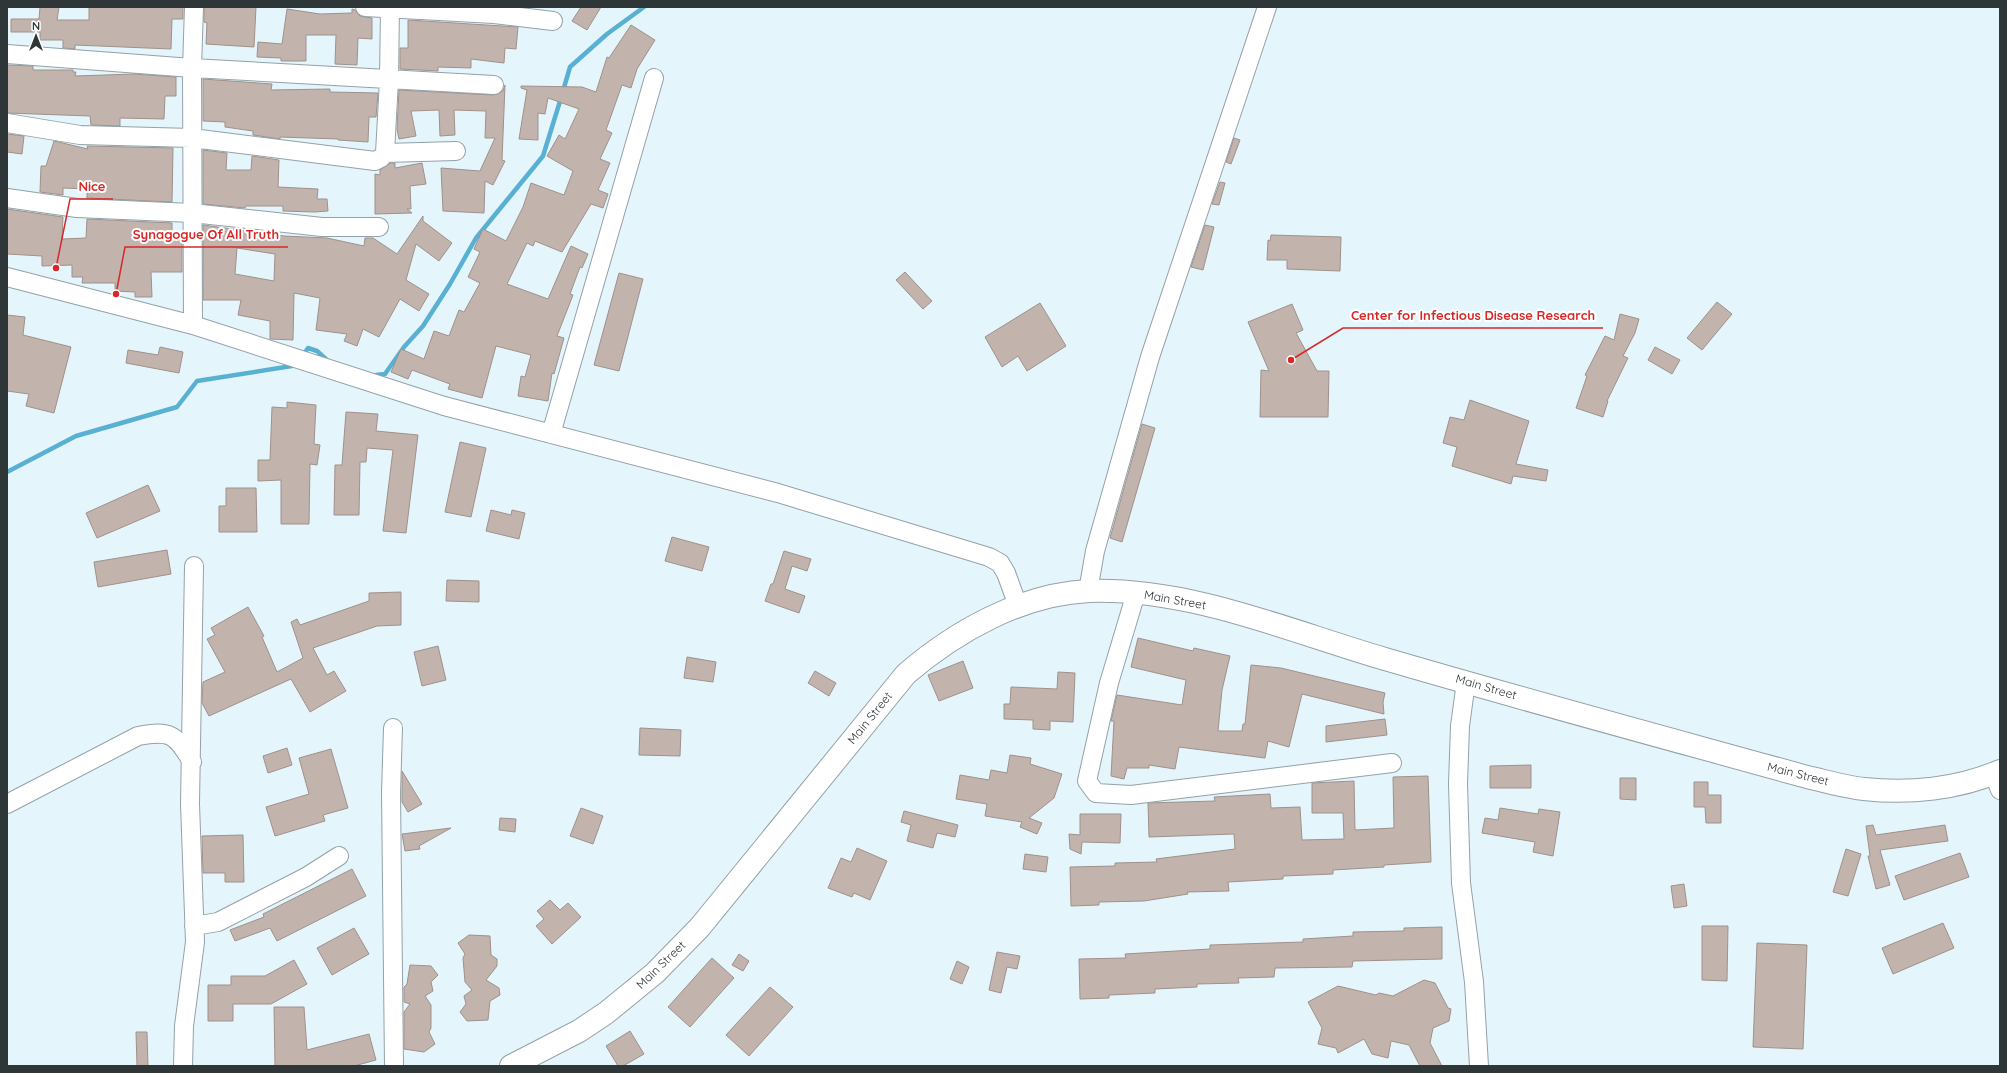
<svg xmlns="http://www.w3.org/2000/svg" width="2007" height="1073" font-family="Quicksand,sans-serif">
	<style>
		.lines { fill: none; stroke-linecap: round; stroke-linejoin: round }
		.stream { stroke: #58b1d3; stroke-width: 4.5 }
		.building { fill: #c2b3ad; stroke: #9f918b; fill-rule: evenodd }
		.street-casing { stroke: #93a2a8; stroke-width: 20 }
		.secondary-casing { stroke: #93a2a8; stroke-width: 24 }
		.street { stroke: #fff; stroke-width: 18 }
		.secondary { stroke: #fff; stroke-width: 22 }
		.labels { text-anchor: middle; stroke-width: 4; stroke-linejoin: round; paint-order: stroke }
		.street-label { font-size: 12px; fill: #2f3638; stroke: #fff }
		.leader { fill: none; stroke: #d62828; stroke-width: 1.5 }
		.callout-dot { fill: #d62828; stroke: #fff; stroke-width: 1.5 }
		.callout-label { font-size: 13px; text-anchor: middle; font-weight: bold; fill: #d62828; stroke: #fff; stroke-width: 4; stroke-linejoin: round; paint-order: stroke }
	</style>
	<rect width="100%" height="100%" fill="#e5f5fc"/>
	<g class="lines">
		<path class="stream" d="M 563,91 L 570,67 L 607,34 L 644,7
			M 302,357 L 308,348 L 317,351 L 328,361
			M 376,375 L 385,374 L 404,347 L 423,326 L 450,284 L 476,238 L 543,156 L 561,98
			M 7,472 L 76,436 L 177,407 L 197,381 L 298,365"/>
	</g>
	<path class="building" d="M 40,7 L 59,7 L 57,20 L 89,20 L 89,7 L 183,7 L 183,19 L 172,19 L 171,49 L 75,45 L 75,49 L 63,48 L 63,40 L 40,40 L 40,32 L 11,32 L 11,19 L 39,19 Z
		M 204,7 L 256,7 L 254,47 L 206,44 L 207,23 L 204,22 Z
		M 581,7 L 601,7 L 587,30 L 572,21 Z
		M 287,9 L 320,14 L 352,13 L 352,9 L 355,10 L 360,16 L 372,18 L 372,39 L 358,38 L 357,65 L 335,64 L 336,35 L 306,35 L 306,61 L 281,61 L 281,58 L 257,57 L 258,42 L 282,44 Z
		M 408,20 L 518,27 L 516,49 L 505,48 L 504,63 L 471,59 L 471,68 L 438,67 L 438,71 L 400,69 L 400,48 L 408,48 Z
		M 631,25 L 655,40 L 637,69 L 631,88 L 622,85 L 606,130 L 612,133 L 600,159 L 610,163 L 598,190 L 608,194 L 603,208 L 591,204 L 562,252 L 535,241 L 533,246 L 527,243 L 507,284 L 548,299 L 571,246 L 588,254 L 582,268 L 580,267 L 570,294 L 573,295 L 557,336 L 564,338 L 554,374 L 552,373 L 548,401 L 518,396 L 521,376 L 525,377 L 531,355 L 496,346 L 482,398 L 448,389 L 450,384 L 412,370 L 408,379 L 391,372 L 401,349 L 424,359 L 434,331 L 449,336 L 459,310 L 464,312 L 480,283 L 468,277 L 480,252 L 474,249 L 483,229 L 506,241 L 523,207 L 531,183 L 564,195 L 573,171 L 547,156 L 559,135 L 565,139 L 579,109 L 548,98 L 545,114 L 538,113 L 538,140 L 519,139 L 527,90 L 521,88 L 521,86 L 582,87 L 596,92 L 607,57 L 609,58 Z
		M 7,65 L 33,66 L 33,70 L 73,70 L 73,72 L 76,72 L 75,76 L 134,74 L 176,77 L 176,96 L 165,96 L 164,119 L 120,118 L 120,126 L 91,125 L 90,116 L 7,113 Z
		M 203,79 L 272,84 L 271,90 L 330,89 L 330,92 L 378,93 L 376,117 L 369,117 L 368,142 L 338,140 L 338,139 L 280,137 L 280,139 L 253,135 L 253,131 L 225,127 L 225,122 L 203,121 Z
		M 505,85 L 502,160 L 505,161 L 493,185 L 485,181 L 484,213 L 443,211 L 441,168 L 480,171 L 495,138 L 485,138 L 486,111 L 454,110 L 455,135 L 440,136 L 439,110 L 411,111 L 416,136 L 399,139 L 397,129 L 399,90 L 493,95 L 503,91 Z
		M 7,134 L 24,136 L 22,154 L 7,152 Z
		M 1234,138 L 1240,140 L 1231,164 L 1226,162 Z
		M 54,141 L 88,149 L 87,146 L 173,148 L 172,202 L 87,198 L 87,189 L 63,188 L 63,195 L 40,192 L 41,166 L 46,166 Z
		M 203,150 L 227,153 L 226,170 L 251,170 L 252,156 L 279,160 L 278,187 L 318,189 L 317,199 L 327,199 L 328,211 L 314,212 L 283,211 L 283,206 L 246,206 L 245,208 L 203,204 Z
		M 390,163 L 395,163 L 395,168 L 422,163 L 426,184 L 410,186 L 411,209 L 407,209 L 412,213 L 375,214 L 375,174 L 380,175 L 380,170 Z
		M 1220,182 L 1225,183 L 1219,205 L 1212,204 Z
		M 7,209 L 63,217 L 62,239 L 86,238 L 87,219 L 172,223 L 172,233 L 182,233 L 182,272 L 151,272 L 152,297 L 135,297 L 135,292 L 115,291 L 115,283 L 82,283 L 83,277 L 72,277 L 72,265 L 42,266 L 42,256 L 7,254 Z
		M 423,216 L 423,221 L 452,243 L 439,261 L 416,244 L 406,280 L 429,294 L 419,311 L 400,299 L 379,337 L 363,329 L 357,346 L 344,341 L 347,334 L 316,330 L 320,298 L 294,293 L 293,340 L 270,339 L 270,321 L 238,315 L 241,300 L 203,300 L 203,225 L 284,236 L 327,238 L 364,246 L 365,238 L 373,238 L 397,254 ZM 237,248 L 275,254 L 274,281 L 235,274 Z
		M 1205,225 L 1214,227 L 1203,270 L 1191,267 Z
		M 1271,235 L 1341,237 L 1340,271 L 1287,269 L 1287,260 L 1267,260 L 1268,240 L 1270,241 Z
		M 905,272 L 932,301 L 923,309 L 896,280 Z
		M 619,273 L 643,279 L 619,371 L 594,365 Z
		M 1717,302 L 1732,314 L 1702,350 L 1687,338 Z
		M 1040,303 L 1066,346 L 1027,371 L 1018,356 L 1002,367 L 985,337 Z
		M 1292,304 L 1303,330 L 1296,333 L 1317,371 L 1329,371 L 1328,417 L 1260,417 L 1261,370 L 1269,371 L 1248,322 Z
		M 1620,314 L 1639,319 L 1635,333 L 1623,356 L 1628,358 L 1607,401 L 1608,401 L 1603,417 L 1576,408 L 1587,376 L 1585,375 L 1605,336 L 1614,340 Z
		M 7,315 L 25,317 L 23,335 L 71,347 L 54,413 L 26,406 L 29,394 L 7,391 Z
		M 160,347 L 183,352 L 179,373 L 126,363 L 128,350 L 158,355 Z
		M 1655,347 L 1680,360 L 1672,374 L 1648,360 Z
		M 1470,400 L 1529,421 L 1516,464 L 1548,470 L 1546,481 L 1513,476 L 1511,484 L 1452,466 L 1457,447 L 1443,443 L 1450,417 L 1464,420 Z
		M 287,402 L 316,405 L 314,444 L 320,445 L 317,465 L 310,464 L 309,524 L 281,524 L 281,480 L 258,481 L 258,460 L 270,460 L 272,407 L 287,408 Z
		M 346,412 L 378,414 L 376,431 L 418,435 L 406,533 L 383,531 L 393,450 L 367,448 L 366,462 L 360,462 L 359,515 L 334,515 L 335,465 L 342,465 Z
		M 1142,424 L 1155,428 L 1122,542 L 1110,538 Z
		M 460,442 L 486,448 L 471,517 L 445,512 Z
		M 148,485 L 160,511 L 97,538 L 86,513 Z
		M 226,488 L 256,488 L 257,532 L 219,532 L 219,506 L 226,506 Z
		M 491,510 L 511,515 L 512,510 L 525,513 L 519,539 L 486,531 Z
		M 672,537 L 709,547 L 702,571 L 665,561 Z
		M 167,550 L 171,574 L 98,587 L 94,562 Z
		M 784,551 L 811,559 L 807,571 L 792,566 L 785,589 L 805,596 L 799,613 L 765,601 L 771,584 L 773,584 Z
		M 447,580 L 479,581 L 479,602 L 446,601 Z
		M 401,592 L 401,625 L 377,626 L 313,648 L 327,675 L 334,671 L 346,691 L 310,712 L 291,679 L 209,716 L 202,703 L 203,682 L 225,672 L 207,639 L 215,635 L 211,628 L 248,607 L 264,636 L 262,637 L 277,672 L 303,658 L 291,622 L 297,619 L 300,625 L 369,601 L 369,593 Z
		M 1138,638 L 1193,651 L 1194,648 L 1230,656 L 1222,690 L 1218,731 L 1242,731 L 1243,724 L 1245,724 L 1251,665 L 1281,668 L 1385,693 L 1383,702 L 1384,714 L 1302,694 L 1289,747 L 1268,741 L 1265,758 L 1179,747 L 1175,769 L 1149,765 L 1149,768 L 1127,768 L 1124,779 L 1111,776 L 1114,721 L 1111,721 L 1117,695 L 1182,705 L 1186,680 L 1131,667 Z
		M 438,646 L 446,680 L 422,686 L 414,652 Z
		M 687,657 L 716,662 L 713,682 L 684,678 Z
		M 963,661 L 973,688 L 939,701 L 928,675 Z
		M 815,671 L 836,683 L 829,696 L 808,683 Z
		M 1058,672 L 1075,673 L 1073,722 L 1050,721 L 1050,730 L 1033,729 L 1033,720 L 1004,719 L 1004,704 L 1010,704 L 1011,687 L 1057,689 Z
		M 1385,719 L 1387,735 L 1326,742 L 1326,726 Z
		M 640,728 L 681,730 L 680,756 L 639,755 Z
		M 287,748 L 292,765 L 268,773 L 263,756 Z
		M 331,749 L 348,808 L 323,815 L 325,821 L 275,836 L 266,807 L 309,794 L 299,758 Z
		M 1010,755 L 1031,758 L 1030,764 L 1062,774 L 1054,798 L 1029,818 L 1042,823 L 1037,834 L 1020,827 L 1022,822 L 985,816 L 987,804 L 956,799 L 960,775 L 989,780 L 991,770 L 1007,773 Z
		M 1531,765 L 1531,788 L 1490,788 L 1490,766 Z
		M 402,771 L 422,804 L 408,812 L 402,802 Z
		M 1428,776 L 1431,862 L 1384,865 L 1384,867 L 1333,870 L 1333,874 L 1283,876 L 1283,879 L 1228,882 L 1229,891 L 1187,892 L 1188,894 L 1144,901 L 1099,902 L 1099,905 L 1071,906 L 1070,867 L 1115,866 L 1115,863 L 1157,862 L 1156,859 L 1235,849 L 1234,834 L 1149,837 L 1148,803 L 1215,801 L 1214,797 L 1270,794 L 1271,808 L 1300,807 L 1302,840 L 1344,839 L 1343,813 L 1312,813 L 1312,783 L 1354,781 L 1355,830 L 1394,828 L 1393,777 Z
		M 1620,778 L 1636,778 L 1636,800 L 1620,799 Z
		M 1694,782 L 1708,782 L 1708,795 L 1721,795 L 1721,823 L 1706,823 L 1705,807 L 1694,807 Z
		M 581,808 L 603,816 L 593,844 L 570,836 Z
		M 1500,808 L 1538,814 L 1539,809 L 1560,812 L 1553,856 L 1533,852 L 1535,842 L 1482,833 L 1485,818 L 1498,820 Z
		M 904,811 L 958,825 L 955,837 L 937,833 L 933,848 L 907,841 L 911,825 L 901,822 Z
		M 1080,814 L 1121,814 L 1120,843 L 1082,842 L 1081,854 L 1070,849 L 1069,834 L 1080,835 Z
		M 500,818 L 516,819 L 515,832 L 499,830 Z
		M 1873,825 L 1876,835 L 1945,825 L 1948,841 L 1880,850 L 1890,885 L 1876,889 L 1868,856 L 1870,856 L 1866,826 Z
		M 451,828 L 419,846 L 420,849 L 405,851 L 402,834 Z
		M 243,835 L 244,882 L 225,882 L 225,873 L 203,873 L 202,836 Z
		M 857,848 L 887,861 L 870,900 L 854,893 L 852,897 L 828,888 L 841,858 L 851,862 Z
		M 1846,849 L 1861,854 L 1848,896 L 1833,892 Z
		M 1960,853 L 1969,877 L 1904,900 L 1895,876 Z
		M 1025,854 L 1048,857 L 1046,872 L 1023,869 Z
		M 352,869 L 366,896 L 277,941 L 270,928 L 235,941 L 230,930 L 264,917 L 263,914 Z
		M 1684,884 L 1687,906 L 1674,908 L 1671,886 Z
		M 550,900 L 560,910 L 568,903 L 581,917 L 552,944 L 536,926 L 544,919 L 537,911 Z
		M 1943,923 L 1954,948 L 1893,974 L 1882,948 Z
		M 1702,926 L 1728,926 L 1727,981 L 1702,980 Z
		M 1442,927 L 1442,959 L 1353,961 L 1352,967 L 1275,968 L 1274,977 L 1238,978 L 1239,983 L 1197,984 L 1197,987 L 1155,989 L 1155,993 L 1109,995 L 1109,998 L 1080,999 L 1079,959 L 1126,958 L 1125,954 L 1210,949 L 1210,945 L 1303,942 L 1303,939 L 1353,936 L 1353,932 L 1404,931 L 1404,928 Z
		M 354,928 L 369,954 L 332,975 L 317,948 Z
		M 469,935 L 490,936 L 491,955 L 497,959 L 497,966 L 486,980 L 499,988 L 500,995 L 490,1001 L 488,1020 L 467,1021 L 460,1012 L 466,1004 L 464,996 L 472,990 L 465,982 L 463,958 L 465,954 L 458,943 Z
		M 1757,943 L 1807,945 L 1803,1049 L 1753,1047 Z
		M 997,952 L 1020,956 L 1017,969 L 1007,967 L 1001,993 L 989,990 Z
		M 739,954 L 749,961 L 743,971 L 732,965 Z
		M 712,958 L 734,978 L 690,1027 L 668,1007 Z
		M 294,960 L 307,984 L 271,1004 L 233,1004 L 233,1021 L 208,1021 L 208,985 L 231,985 L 231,976 L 265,976 Z
		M 957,961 L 969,967 L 962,984 L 950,979 Z
		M 410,965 L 431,966 L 438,975 L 431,982 L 433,991 L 425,996 L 431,1005 L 431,1028 L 429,1032 L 435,1044 L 424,1052 L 404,1049 L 404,1012 L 410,1004 L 404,1002 L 404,987 L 407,984 Z
		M 1424,980 L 1435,983 L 1448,1008 L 1451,1009 L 1449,1021 L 1433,1028 L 1430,1043 L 1442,1066 L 1420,1066 L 1409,1045 L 1391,1041 L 1388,1058 L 1372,1054 L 1364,1039 L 1338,1053 L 1336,1048 L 1318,1044 L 1322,1028 L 1308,1002 L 1338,986 L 1376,995 L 1379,993 L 1393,996 Z
		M 770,987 L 793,1007 L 749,1056 L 726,1035 Z
		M 274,1007 L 304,1007 L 307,1050 L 369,1034 L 376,1060 L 354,1066 L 275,1066 Z
		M 630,1031 L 644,1054 L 623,1066 L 618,1066 L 606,1046 Z
		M 136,1032 L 147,1032 L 148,1066 L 137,1066 Z"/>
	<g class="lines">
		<defs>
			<path id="street" d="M 365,7 L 494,14 L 553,21
				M 7,54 L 192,68 L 494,85
				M 7,123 L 80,135 L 192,138 L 375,161 L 381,158 L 385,153 L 389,80 L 390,7
				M 385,153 L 456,151
				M 7,198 L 77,208 L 192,213 L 322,227 L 379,227
				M 7,277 L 193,325 L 444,406 L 778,493 L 989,557 L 1000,563 L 1006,573 L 1018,606
				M 193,325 L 192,68 L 194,7
				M 551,434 L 654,78
				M 1088,591 L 1095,551 L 1150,357 L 1267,7
				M 1136,593 L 1109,683 L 1087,781 L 1096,793 L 1131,795 L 1392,763
				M 1466,682 L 1460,726 L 1458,784 L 1461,883 L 1474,982 L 1479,1066
				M 393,728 L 391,793 L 394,1066
				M 1994,774 L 2000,790
				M 7,804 L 138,736 C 170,730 176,734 192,762
				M 194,926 L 218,922 L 306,877 L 339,856
				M 183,1066 L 184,1026 L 195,942 L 190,804 L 194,566"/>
			<path id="secondary" d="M 511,1066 L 579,1031 L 606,1013 L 655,973 L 700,927 L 906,674 C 956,631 1022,594 1089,591 C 1191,588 1289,631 1385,659 C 1525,700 1666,738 1807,777 C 1825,781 1845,787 1864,789 C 1909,794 1958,789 2000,771"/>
		</defs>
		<use href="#street" class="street-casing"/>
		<use href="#secondary" class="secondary-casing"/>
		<use href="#street" class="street"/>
		<use href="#secondary" class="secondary"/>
	</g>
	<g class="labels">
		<g class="street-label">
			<text transform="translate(1175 600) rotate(10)" y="4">Main Street</text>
			<text transform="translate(1486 687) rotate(16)" y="4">Main Street</text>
			<text transform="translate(870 718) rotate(-51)" y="4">Main Street</text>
			<text transform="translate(1798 774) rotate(14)" y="4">Main Street</text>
			<text transform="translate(661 965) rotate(-44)" y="4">Main Street</text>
		</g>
	</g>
	<path class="leader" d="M56 268L70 199H113M116 294L125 247H288M1291 360L1343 328H1603"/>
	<g class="callout-dot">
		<circle cx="56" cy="268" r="4"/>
		<circle cx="116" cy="294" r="4"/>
		<circle cx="1291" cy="360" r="4"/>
	</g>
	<g class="callout-label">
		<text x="92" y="191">Nice</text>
		<text x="206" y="239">Synagogue Of All Truth</text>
		<text x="1473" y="320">Center for Infectious Disease Research</text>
	</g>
	<rect width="2007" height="1073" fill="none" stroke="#2f3638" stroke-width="16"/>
	<g transform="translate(36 36)" stroke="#ffffff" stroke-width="3" paint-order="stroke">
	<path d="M0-3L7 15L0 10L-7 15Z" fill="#2f3638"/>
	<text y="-6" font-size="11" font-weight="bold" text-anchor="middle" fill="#2f3638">N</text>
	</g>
</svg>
